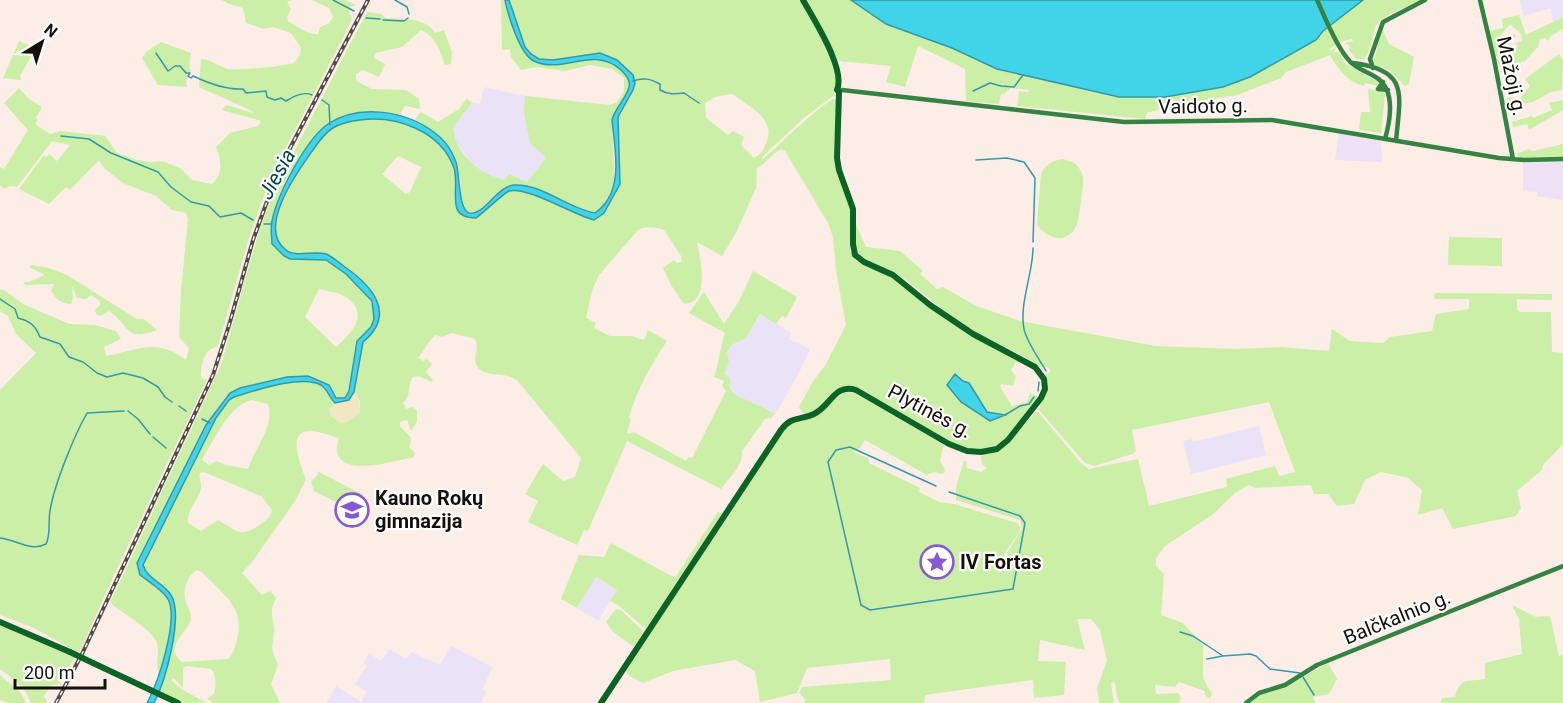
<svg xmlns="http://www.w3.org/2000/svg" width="1563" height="703" font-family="Roboto,sans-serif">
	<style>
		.commercial { fill: #efe1f5 }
		.industrial { fill: #eae3f8 }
		.green { fill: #cbefa7; fill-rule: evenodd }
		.sand { fill: #f1e7c2 }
		.water { fill: #41d4e9; stroke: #3499a7; stroke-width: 1.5 }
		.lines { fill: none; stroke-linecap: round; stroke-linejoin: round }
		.stream { stroke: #3499a7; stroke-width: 1.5 }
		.secondary { stroke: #348343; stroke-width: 4.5 }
		.primary { stroke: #0b6425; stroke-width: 6 }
		.rail-casing { stroke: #524a46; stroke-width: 4 }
		.rail { stroke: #fefefe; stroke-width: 1.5; stroke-dasharray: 4.5; stroke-linecap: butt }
		.primary-bridge { stroke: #0b6425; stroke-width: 6 }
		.labels { text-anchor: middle; stroke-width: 4.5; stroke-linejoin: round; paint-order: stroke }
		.street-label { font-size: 20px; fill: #150f0c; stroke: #fefefe }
		.poi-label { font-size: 20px; font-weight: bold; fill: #150f0c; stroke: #fefefe; text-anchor: start }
		.water-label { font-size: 21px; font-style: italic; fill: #00444d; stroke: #fefefe }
	</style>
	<rect width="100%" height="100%" fill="#fcede7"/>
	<path class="commercial" d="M 1339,133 L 1380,140 L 1382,154 L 1381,162 L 1335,160 Z
		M 1563,161 L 1563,200 L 1537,196 L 1537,192 L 1523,191 L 1523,163 Z"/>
	<path class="industrial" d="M 1519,0 L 1563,0 L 1563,17 L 1553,22 L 1551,8 L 1524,16 Z
		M 484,87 L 525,96 L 524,112 L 547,158 L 527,182 L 510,174 L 505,180 L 490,177 L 472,165 L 453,137 L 453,126 L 472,103 L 480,104 Z
		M 761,314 L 791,333 L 789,339 L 810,349 L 798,375 L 775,414 L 748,401 L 741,400 L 735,395 L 724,374 L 729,363 L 727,354 L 729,347 L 746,338 Z
		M 1259,426 L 1266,455 L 1191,474 L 1183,441 L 1192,439 L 1193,442 Z
		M 595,577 L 617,590 L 598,621 L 577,608 Z
		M 451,646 L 493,667 L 482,689 L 487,692 L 480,703 L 326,703 L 336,686 L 361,702 L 367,692 L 355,684 L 367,666 L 363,663 L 369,653 L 381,661 L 390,649 L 406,659 L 411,652 L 440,665 Z"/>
	<path class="green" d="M 222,0 L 293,0 L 287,2 L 291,9 L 287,17 L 288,21 C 297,26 309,36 318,34 L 320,27 L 329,23 L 333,17 L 329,8 L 312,0 L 344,0 L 356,5 L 350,7 L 349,12 L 352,18 L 342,40 L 271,176 L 248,241 L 218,346 C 203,350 201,365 201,378 L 207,380 L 115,573 L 79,653 L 34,628 L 0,615 L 0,390 L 36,353 L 16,334 L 8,316 L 0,311 L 0,290 L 4,290 L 23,304 L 69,324 L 95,325 L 116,331 L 121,339 L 104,347 L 106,356 C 138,350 157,337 186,360 L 189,348 L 179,337 L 181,291 L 188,219 L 186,213 L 172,210 L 156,196 L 123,183 L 104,168 L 99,160 L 70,190 L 66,187 L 49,204 L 19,189 L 44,155 L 46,157 L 49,154 L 57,161 L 70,145 L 52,141 L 17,187 L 10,186 L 4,189 L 0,185 L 0,167 L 4,169 L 28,130 L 4,103 L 19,88 L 29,99 L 42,107 L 36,118 L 38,120 L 35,124 L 50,134 L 61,131 L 105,136 L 117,153 L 137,160 L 151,162 L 162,161 L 180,168 L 192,180 L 212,184 C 224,174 221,159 216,147 L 230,133 L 258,126 L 261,121 L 222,110 L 226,105 L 253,113 L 252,111 L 199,87 L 201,59 C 211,60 218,66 228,69 C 237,71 285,66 294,63 L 300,55 L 301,48 L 291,33 L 273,27 L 264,29 L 246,23 L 243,8 L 229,4 Z
		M 501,0 L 505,0 C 507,9 511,19 514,28 C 521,45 526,65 548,63 L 534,59 L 524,49 L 508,0 L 851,0 L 886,24 L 952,48 L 997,69 L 1119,97 L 1165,97 L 1223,87 L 1250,77 L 1316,40 L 1323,31 L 1363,0 L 1421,0 C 1414,3 1380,18 1378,22 C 1371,33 1373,49 1364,59 L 1356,59 L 1348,49 L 1351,47 L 1345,43 L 1353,41 L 1352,39 L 1343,41 L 1329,49 L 1331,51 L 1336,47 L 1334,53 L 1338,51 L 1346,64 L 1378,82 L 1379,86 L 1365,83 L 1364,86 C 1347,82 1338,69 1330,55 L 1286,72 L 1281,78 L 1237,95 L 1168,107 L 1147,113 L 1145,119 L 1017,106 L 1019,91 L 1028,92 L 1029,90 L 1011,88 L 1004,94 L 1001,94 L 999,104 L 966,101 L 965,69 L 918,46 L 905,87 L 886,82 L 891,66 L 839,61 L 827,42 L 825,45 C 833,62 841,78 833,96 L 804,118 L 762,157 L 763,159 C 787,138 807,116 833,99 L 836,100 L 834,159 L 850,208 L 852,221 L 850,251 L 856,261 L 886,273 L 970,336 L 1020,360 L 1019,363 L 1016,362 L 1011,370 L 1016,376 L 1013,386 L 1001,384 L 1000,387 L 1012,406 L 1027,402 L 1030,393 L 1039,397 L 1005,441 L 996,448 L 973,450 L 960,447 L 859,389 C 826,379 829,415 803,413 L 799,407 L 812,383 L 826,364 L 846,325 L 836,271 L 833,237 L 828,223 L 785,151 L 781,149 C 772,154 767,163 757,168 L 756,188 L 736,233 L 722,256 L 697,242 C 700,258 711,303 684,304 L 671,285 L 663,268 L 674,260 L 677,263 L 682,262 L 681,256 L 664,230 C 658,227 644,226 638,230 L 599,275 L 593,288 L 586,318 L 596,323 L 594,328 L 610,336 L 632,336 L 644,340 L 648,330 L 667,341 C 651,365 637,389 629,417 L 631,419 L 627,433 L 630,434 L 634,432 L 686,461 L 689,457 L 692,458 L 726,391 L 722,386 L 724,381 L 714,377 C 719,363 720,347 725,333 L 689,313 L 704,292 L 724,324 L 739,301 L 753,271 L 797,297 L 786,318 L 782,316 L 776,324 L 760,314 L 746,338 L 732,345 L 727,351 L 729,363 L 724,374 L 730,378 C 727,396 741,397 753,403 C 760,406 767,410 775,414 L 771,418 L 765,419 L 742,451 C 744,465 729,478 721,489 L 627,441 L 588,531 L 584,530 L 577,545 L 528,522 L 538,501 L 525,494 L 543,464 L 563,481 L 575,477 L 581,458 L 517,380 C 503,371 484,378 477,366 C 472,359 480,349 475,339 L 452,333 L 442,337 L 436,335 C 429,339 423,353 418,358 L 423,361 L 427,359 L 432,364 L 426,372 L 433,380 L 431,382 L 418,376 L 413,377 C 407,385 412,395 403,403 L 406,409 L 412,407 L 417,410 L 417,422 L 411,431 L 407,420 L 400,422 L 400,426 L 411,438 L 409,447 L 415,453 L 414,457 C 397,460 343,478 337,452 C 336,448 338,442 339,438 C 331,436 319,431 310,431 C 285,430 302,468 306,480 L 295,501 L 252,562 L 242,573 L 262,595 L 270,591 L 276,598 C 268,615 274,615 274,631 C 273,649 269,645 278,664 L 271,684 L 280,703 L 214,703 L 207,699 L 214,694 C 216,685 217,676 211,669 L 187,666 L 183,668 L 183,688 L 174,678 L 171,680 L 181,689 L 207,703 L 184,703 L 160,691 C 167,672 183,614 172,595 C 164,584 148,579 143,565 L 216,418 L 229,400 L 234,397 C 252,391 300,375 316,383 C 326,388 328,396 335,403 L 329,410 L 331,416 L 339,422 C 354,423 369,405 354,392 L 363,342 C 397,314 372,286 344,266 C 339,263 332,256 325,254 C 314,251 300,256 289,252 C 283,250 279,241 276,235 C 268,213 314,137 334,126 C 351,117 378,117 397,122 C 424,129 451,147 456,178 C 457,187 454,201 458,209 C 460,215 467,217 472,218 L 481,214 L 481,212 C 489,205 497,194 506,190 C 528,179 571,216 596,217 L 601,214 L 617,187 L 614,118 L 632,86 C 626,49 577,56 551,63 C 577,66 599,49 622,71 C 626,75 630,81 629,87 C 627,99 615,108 612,120 L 615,184 L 601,209 L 595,213 L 582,211 L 540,191 L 513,185 L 501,190 L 475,213 L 465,211 C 459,200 462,189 460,178 C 456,148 438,135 415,119 L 421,112 L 438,122 L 459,109 L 467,98 L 472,103 L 453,127 C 455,154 479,174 505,180 L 509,174 L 527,182 L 546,158 L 530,143 L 524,112 L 525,96 L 610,105 L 617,102 L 624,91 L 624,78 L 612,69 L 590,65 L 565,71 L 536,67 L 521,70 L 511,57 L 510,49 L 502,50 ZM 729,94 L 734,95 C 749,107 777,119 766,143 C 764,150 760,155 754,158 L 741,145 L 744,137 L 733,131 L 728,135 L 706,118 L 705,103 L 715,97 ZM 398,156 L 421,167 L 410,192 L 406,194 L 382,174 ZM 955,374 L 968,383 L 987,412 L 1004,416 L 990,420 L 961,402 L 947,385 ZM 252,400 L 268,404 C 275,427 255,447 248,469 L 226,465 L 216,461 L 209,465 L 202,460 C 213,441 229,405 252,400 ZM 204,472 L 261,496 L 272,510 C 270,517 267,520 261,524 C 240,539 238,531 218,520 L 201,531 L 188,523 C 186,510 199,500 201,488 C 202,482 198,479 200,473 ZM 197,570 L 202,572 C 211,582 229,597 235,609 C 242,621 238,650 228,659 L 182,662 C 161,646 193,629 191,617 C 191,611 186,605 185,599 C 183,588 188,575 197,570 Z
		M 367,12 L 381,14 L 386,18 C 401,19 426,17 435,33 L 444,30 L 452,52 L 451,64 L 445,65 C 440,51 436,36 421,30 L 402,47 L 375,53 L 374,58 L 385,64 L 379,77 L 363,70 L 356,74 L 356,81 L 372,89 L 406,90 L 419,99 L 420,109 L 405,106 L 400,114 C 390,112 344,114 336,120 C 304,140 261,209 273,247 L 284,256 L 298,260 L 326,260 L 346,274 L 372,301 L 374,319 L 371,327 L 357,341 L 349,391 L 345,398 L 335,398 L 332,389 L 308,376 L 287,377 L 240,388 L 226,396 L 206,425 L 137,564 L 140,575 C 148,582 159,588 166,596 C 179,614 165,652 160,671 L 158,671 C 155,662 160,652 157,643 C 153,630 121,612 110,603 L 221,365 L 260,228 L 276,186 ZM 319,289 C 327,291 335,292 342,295 C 372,311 353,332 336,347 L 305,317 Z
		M 1519,15 L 1526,35 L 1563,17 L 1563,29 L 1551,36 L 1548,41 L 1545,38 L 1540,39 L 1538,47 L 1524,62 L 1522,61 L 1509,77 L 1519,82 L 1509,93 L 1497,59 L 1502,55 L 1509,59 L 1518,46 L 1515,43 L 1522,41 L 1521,34 L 1510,24 L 1500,36 L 1504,40 L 1498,45 L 1500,48 L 1514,34 L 1516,36 L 1502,53 L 1495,57 L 1489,31 L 1503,28 L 1502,19 Z
		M 1382,28 L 1389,44 L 1414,57 L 1409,84 L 1405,86 L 1389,70 L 1373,64 Z
		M 19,41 L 36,48 L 20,76 L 21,80 L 3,78 Z
		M 161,42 L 191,53 L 189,68 L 191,70 L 186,82 L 187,87 L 158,85 L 142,58 L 146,52 Z
		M 1559,54 L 1563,60 L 1562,90 L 1551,92 L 1533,102 L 1508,106 L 1507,98 L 1510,97 L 1517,102 L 1530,86 L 1525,79 Z
		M 1368,89 L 1382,91 L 1385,95 L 1381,133 L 1359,130 L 1361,112 L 1370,112 Z
		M 1563,100 L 1563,110 L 1529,130 L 1527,124 L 1513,127 L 1512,122 L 1532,116 L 1533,118 L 1552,110 L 1549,103 Z
		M 1563,144 L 1563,157 L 1522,158 L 1518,157 L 1517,154 L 1528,149 L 1533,151 Z
		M 1063,159 C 1069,161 1075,162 1079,168 C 1081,171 1082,173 1083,177 C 1084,182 1079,219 1077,224 C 1069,245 1048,240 1037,225 L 1041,174 C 1046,164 1052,161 1063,159 Z
		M 856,225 L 866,247 L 900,251 L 923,271 L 920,274 L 937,289 L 943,287 L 976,306 L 1020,321 L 1156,346 L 1234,349 L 1281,347 L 1329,351 L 1332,329 L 1350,341 L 1383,343 L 1390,337 L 1432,331 L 1436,314 L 1469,309 L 1469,299 L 1434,299 L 1435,293 L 1552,294 L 1552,300 L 1517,299 L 1517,309 L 1520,312 L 1551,312 L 1552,352 L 1563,353 L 1563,444 L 1543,465 L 1542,470 L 1517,491 L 1521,508 L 1516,516 L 1453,529 L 1442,508 L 1418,515 L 1422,490 L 1408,478 L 1381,472 L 1365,480 L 1354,504 L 1337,506 L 1328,494 L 1314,494 L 1311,485 L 1255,488 L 1248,485 L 1235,493 L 1212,515 L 1165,546 L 1156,558 L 1156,566 L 1164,574 L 1161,615 L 1183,623 L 1203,645 L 1203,678 L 1212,694 L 1210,699 L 1204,694 L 1205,691 L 1179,682 L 1175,687 L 1155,685 L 1156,694 L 1178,693 L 1181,697 L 1179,703 L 1120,703 L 1117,698 L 1115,682 L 1111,683 L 1114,703 L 1099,703 L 1097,688 L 1107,661 L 1100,630 L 1091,619 L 1077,619 L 1085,650 L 1040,640 L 1038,661 L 1066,662 L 1064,695 L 1034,698 L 1033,680 L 925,695 L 924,703 L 805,703 L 804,698 L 799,693 L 802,687 L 891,680 L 890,659 L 807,668 L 797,693 L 760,702 L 755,671 L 735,660 L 673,671 L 643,683 L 628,675 L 626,671 L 633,659 L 785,429 L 797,420 L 804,419 L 845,391 L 860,395 L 944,445 L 940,461 L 945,470 L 943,474 L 934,472 L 927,475 L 865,440 L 860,448 L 853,452 L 868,458 L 869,463 L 920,488 L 919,492 L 939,502 L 954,504 L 1017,523 L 1020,527 L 1020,531 L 1004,554 L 1010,572 L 1012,569 L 1007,553 L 1022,529 L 1020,520 L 956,500 L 956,487 L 964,461 L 966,461 L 967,468 L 981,472 L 987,468 L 982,464 L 981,456 L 1000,450 L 1036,412 L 1038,412 L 1081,463 L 1089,469 L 1138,459 L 1149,506 L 1227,487 L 1226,479 L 1275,466 L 1279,476 L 1295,472 L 1269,402 L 1132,430 L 1136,451 L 1132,454 L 1095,466 L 1085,463 L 1039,410 C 1039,397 1052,390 1045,375 L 1051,372 L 1048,367 L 1040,367 C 1020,352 996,344 974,332 C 946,316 924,291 897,274 C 885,267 864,264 856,252 C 852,245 855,233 856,225 Z
		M 1449,237 L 1502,238 L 1502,266 L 1448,265 Z
		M 31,265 L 49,268 L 67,275 L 137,319 L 144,319 L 157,330 C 124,342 131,326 109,311 L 100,316 L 96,314 L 95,310 L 100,305 L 100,301 L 91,295 L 86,299 L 77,298 L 72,286 L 73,298 L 71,304 C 60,303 57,300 51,291 L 54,284 L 25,285 L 23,282 L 29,282 L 45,275 L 29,267 Z
		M 317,471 L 363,495 L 362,497 L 357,495 L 356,503 L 348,508 L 314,491 L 311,482 L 318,474 Z
		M 718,512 L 722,514 L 647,630 L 619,606 L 610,601 L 617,590 L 596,577 L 577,608 L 561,599 L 579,555 L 604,557 L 611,543 L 675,578 Z
		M 1512,605 L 1536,617 L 1550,616 L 1559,656 L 1563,655 L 1563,703 L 1440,703 L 1442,698 L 1455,697 C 1460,677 1467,682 1485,679 L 1485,663 L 1522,654 L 1519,619 Z
		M 616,609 L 621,610 L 644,632 L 634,647 L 613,632 L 606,622 Z
		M 0,625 L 75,657 L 59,684 L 52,685 L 44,696 L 47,701 L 46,703 L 31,703 C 26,688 13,678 0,669 Z
		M 1328,663 L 1337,679 L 1329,694 L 1313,697 L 1316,703 L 1248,703 C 1262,691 1276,693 1291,684 C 1304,677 1315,670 1328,663 Z
		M 0,675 L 21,693 L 26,703 L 7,703 L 0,700 Z"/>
	<path class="sand" d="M 354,392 L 359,398 L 360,412 L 347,422 L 341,423 L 331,416 L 329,410 L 335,403 L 340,403 L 353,396 Z"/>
	<path class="water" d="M 505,0 L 509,0 L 525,47 L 531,54 L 539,59 L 553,60 L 600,53 L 617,60 L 633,75 L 635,83 L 633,90 L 618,117 L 620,184 L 604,213 L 594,220 C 574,215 527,186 509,191 C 504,193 483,213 476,218 C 469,218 460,216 457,209 C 453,198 458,180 454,168 C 441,131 396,115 360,120 C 335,123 327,129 313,150 C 298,171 256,228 286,250 C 295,258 314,250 326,254 C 332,256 339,263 345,267 C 372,286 397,314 363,342 L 354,392 L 349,400 L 335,403 C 329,397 328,390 321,385 C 302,374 254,391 234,397 L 229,400 L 216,418 L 143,565 C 147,579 164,583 171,595 C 184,616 165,682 154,703 L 147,703 C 158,683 179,620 168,599 C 162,589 149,582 140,575 L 137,563 L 206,425 L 230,393 L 240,388 L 287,377 L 308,376 L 329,385 L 336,398 L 345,398 L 349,391 L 357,341 L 371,327 L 374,319 L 372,301 L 346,274 L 326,260 L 290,259 L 284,256 L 272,244 C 272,237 270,228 272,221 C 277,195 306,139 328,124 C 359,103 407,111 435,133 C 445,140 452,151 456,162 C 460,174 458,209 469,213 C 483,217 497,186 514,185 C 541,183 568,209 595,213 C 625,192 615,151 612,120 C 615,108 626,99 629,87 C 631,81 626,75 622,71 C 595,44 563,75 534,61 C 520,55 508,15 505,0 Z
		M 851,0 L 1363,0 L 1323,31 L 1316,40 L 1250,77 L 1223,87 L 1165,97 L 1119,97 L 997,69 L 952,48 L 886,24 Z
		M 955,374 L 963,381 L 969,383 L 987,412 L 1005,415 L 990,421 L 961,402 L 947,385 Z"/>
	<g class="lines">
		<path class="stream" d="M 333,0 L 354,11
			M 395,0 L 407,7 L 409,14
			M 366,18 L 380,19
			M 383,20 L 404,21 L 408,18
			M 156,53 L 168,71 L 175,66 L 180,66 L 186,73 L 190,73 L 188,76 L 191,78 L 193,76 C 208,83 227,90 243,89 L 246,93 L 266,91 L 267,97 L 275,100 L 281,98 L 286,101 C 294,96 304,91 312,95
			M 633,81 C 644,77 650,79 660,84 L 660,90 C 668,95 676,94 684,93 L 699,103
			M 973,91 L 990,83 L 1001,86 L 1014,87 L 1023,75
			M 322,100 L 329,105 L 330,125
			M 61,136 L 89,139 L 111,153 L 158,172 L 171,187 L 191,202 L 209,206 L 220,217 L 241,213 L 253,220
			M 976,160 L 1007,158 L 1024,162 L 1035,178 L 1033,242
			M 264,224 L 272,224
			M 1033,248 C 1033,273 1019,304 1024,329 C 1026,341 1040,360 1046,371
			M 0,299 L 15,309 L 18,318 C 30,321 35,325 40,337 L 60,344 L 69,357 L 83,362 L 97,373 L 107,377 L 123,373 L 143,378 L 158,387 L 165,397 L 172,402
			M 1038,391 L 1039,382
			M 179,406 L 186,411
			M 128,411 L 138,419 L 150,434
			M 1005,415 L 1020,406 L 1029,404 L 1034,397
			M 202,419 L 210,423
			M 153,437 L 166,448
			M 936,486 L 850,447 L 836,450 L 828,462 L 861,605 L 870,610 L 1013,589 L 1025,523 L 1020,516 L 949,492
			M 0,538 C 17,540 31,552 46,544 C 51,534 48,522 50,511 C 54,485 74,436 87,413 L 124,411
			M 1180,632 L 1193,636 L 1223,656 L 1250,654 L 1256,656 L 1270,669 L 1300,673
			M 1207,659 L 1223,656
			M 1303,677 L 1314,695"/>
		<path class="secondary" d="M 1317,0 C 1326,19 1334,42 1347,58 C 1353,67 1365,71 1374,76 C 1396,88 1391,118 1385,139
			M 1480,0 L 1494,59 L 1513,159
			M 1353,63 C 1410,70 1400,95 1396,141
			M 1373,68 L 1370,59 L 1383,22 L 1425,0
			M 1383,82 L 1378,89 L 1388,90
			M 842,90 L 1124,122 L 1272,120 L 1499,158 L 1524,160 L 1563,159
			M 1246,703 L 1259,693 L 1285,685 L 1317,665 L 1563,566"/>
		<path class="primary" d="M 803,0 C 814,20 846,69 837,90 L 839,92
			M 0,622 L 70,652
			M 93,663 L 178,703
			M 601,703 L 781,430 C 792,415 800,421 814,414 C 831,406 834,383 856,390 L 949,444 L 967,451 L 981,452 L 997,449 L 1008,440 L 1041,398 L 1045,389 L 1044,379 L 1035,367 L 973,334 L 930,305 L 893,275 L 864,262 L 855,255 L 853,244 L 853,209 L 839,170 L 837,158 L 839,92"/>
		<defs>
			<path id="rail" d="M 56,703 L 82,654 L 213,375 L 230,322 L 253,240 L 278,171 L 368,0"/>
		</defs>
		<use href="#rail" class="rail-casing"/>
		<use href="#rail" class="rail"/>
		<path class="primary-bridge" d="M 70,652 L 93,663"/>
	</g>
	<defs>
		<symbol id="school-ring" viewBox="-11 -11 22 22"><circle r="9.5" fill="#fefefe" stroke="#865ad3" stroke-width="1.5"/><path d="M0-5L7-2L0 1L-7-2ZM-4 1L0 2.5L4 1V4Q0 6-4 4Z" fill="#865ad3"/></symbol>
		<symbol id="sight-ring" viewBox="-11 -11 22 22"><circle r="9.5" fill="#fefefe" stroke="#865ad3" stroke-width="1.5"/><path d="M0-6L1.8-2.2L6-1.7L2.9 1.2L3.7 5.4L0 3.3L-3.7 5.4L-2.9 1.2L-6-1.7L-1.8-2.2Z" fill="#865ad3"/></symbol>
	</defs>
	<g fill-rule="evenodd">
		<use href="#school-ring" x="333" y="491" width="38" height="38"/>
		<use href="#sight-ring" x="918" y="543" width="38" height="38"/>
	</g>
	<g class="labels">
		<g class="street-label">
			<text transform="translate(1512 76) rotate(78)" y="7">Mažoji g.</text>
			<text transform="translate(1203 106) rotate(-1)" y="7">Vaidoto g.</text>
			<text transform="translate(930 411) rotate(28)" y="7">Plytinės g.</text>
			<text transform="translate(1397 617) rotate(-22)" y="7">Balčkalnio g.</text>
		</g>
		<g class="poi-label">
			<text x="375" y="505">Kauno Rokų<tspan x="375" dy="23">gimnazija</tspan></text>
			<text x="960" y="569">IV Fortas</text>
		</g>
		<g class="water-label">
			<text transform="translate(277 174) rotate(-61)" y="7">Jiesia</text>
		</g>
	</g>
	<g transform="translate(42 42) rotate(38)" stroke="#fefefe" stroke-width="4.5" paint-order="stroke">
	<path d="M0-4.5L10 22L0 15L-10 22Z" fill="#150f0c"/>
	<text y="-9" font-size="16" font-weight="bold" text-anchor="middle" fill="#150f0c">N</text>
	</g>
	<path d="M15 679v9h90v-9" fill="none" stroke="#150f0c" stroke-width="3"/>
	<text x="24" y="679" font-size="18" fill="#150f0c" stroke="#fefefe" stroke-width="4.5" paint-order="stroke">200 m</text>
</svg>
